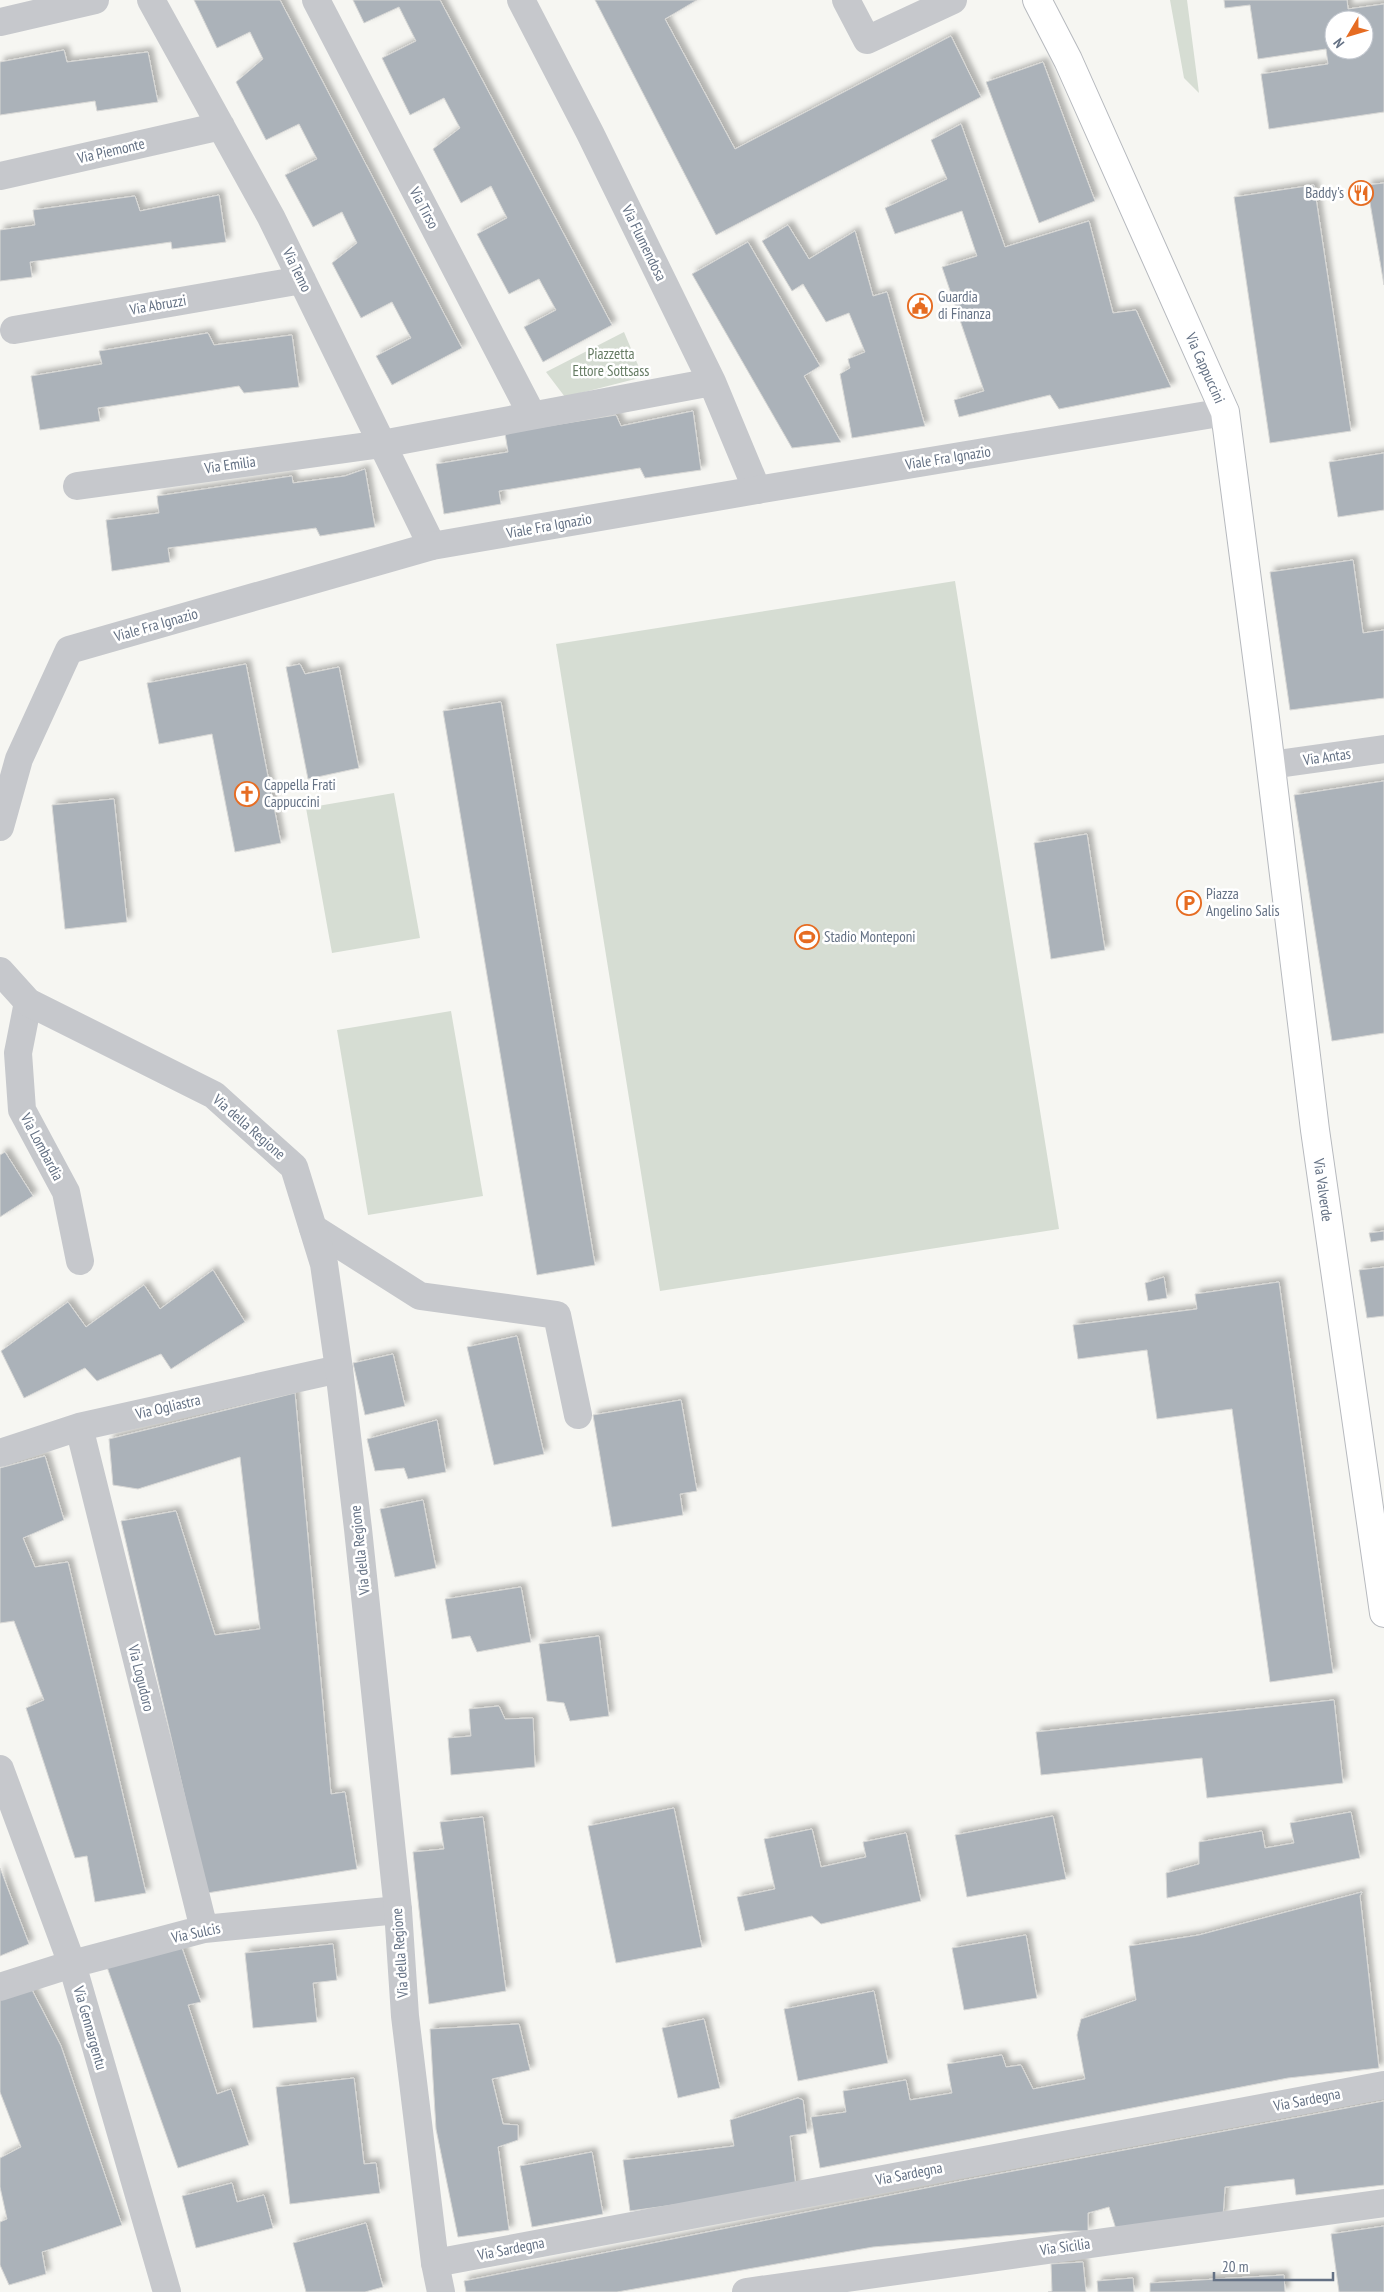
<svg xmlns="http://www.w3.org/2000/svg" width="1384" height="2292" font-family="'PT Sans Narrow',sans-serif">
	<style>
		.green { fill: #d6ddd3 }
		.building { fill: #abb2b9; stroke: #d7d7d5; fill-rule: evenodd; filter: url(#shadow) }
		.lines { fill: none; stroke-linecap: round; stroke-linejoin: round }
		.primary-casing { stroke: #b6b9be; stroke-width: 30 }
		.minor { stroke: #c6c8cc; stroke-width: 28 }
		.tertiary { stroke: #c6c8cc; stroke-width: 28 }
		.primary { stroke: #fff; stroke-width: 28 }
		.labels { text-anchor: middle; stroke-width: 5; stroke-linejoin: round; paint-order: stroke }
		.street-label { font-size: 15px; fill: #647184; stroke: #fff }
		.poi-label { font-size: 15px; fill: #647184; stroke: #fff; text-anchor: start }
		.park-label { font-size: 15px; fill: #657b63; stroke: #fff }
	</style>
	<defs>
		<filter id="shadow"><feDropShadow dx="4.5" dy="-4.5" stdDeviation="2.5" flood-color="#0004"/></filter>
	</defs>
	<rect width="100%" height="100%" fill="#f6f6f2"/>
	<path class="green" d="M 1170,0 L 1187,0 L 1199,93 L 1184,78 Z
		M 624,332 L 643,377 L 565,397 L 546,372 Z
		M 955,581 L 1059,1229 L 660,1291 L 556,644 Z
		M 394,793 L 420,938 L 332,953 L 306,808 Z
		M 451,1011 L 483,1196 L 368,1215 L 337,1030 Z"/>
	<path class="building" d="M 194,0 L 280,0 L 462,348 L 392,385 L 376,356 L 411,338 L 392,302 L 361,318 L 332,263 L 357,243 L 342,212 L 313,227 L 285,175 L 317,159 L 299,124 L 266,140 L 236,82 L 263,59 L 250,32 L 217,48 Z
		M 353,0 L 440,0 L 612,325 L 543,362 L 524,327 L 556,310 L 539,279 L 509,294 L 477,234 L 507,218 L 491,186 L 461,203 L 433,149 L 460,128 L 444,98 L 410,115 L 382,58 L 416,41 L 399,7 L 364,23 Z
		M 595,0 L 697,0 L 665,19 L 735,149 L 951,36 L 981,97 L 716,235 Z
		M 1224,0 L 1347,0 L 1348,9 L 1384,4 L 1384,112 L 1269,129 L 1261,74 L 1328,64 L 1326,49 L 1258,59 L 1250,5 L 1225,8 ZM 1334,20 L 1364,20 L 1364,50 L 1334,50 Z
		M 64,50 L 67,62 L 148,52 L 158,102 L 97,111 L 95,101 L 0,115 L 0,62 Z
		M 1043,62 L 1095,201 L 1039,223 L 986,82 Z
		M 961,124 L 1005,247 L 1089,221 L 1113,313 L 1136,310 L 1171,387 L 1059,409 L 1050,395 L 959,417 L 954,400 L 984,391 L 942,267 L 977,256 L 962,211 L 895,234 L 885,208 L 947,179 L 931,140 Z
		M 1384,183 L 1384,285 L 1367,185 Z
		M 1314,185 L 1351,431 L 1270,443 L 1234,197 Z
		M 219,195 L 226,242 L 172,249 L 171,242 L 30,262 L 32,277 L 0,281 L 0,230 L 35,225 L 33,210 L 135,196 L 140,211 Z
		M 788,225 L 809,259 L 855,231 L 873,296 L 887,292 L 925,426 L 852,438 L 840,374 L 850,368 L 848,359 L 865,352 L 849,313 L 826,322 L 803,284 L 792,291 L 762,241 Z
		M 748,242 L 820,366 L 804,376 L 841,442 L 792,448 L 692,274 Z
		M 208,333 L 214,345 L 292,335 L 299,387 L 244,393 L 239,386 L 98,408 L 100,421 L 40,430 L 31,376 L 102,364 L 99,351 Z
		M 693,411 L 701,470 L 645,478 L 640,468 L 499,491 L 501,504 L 444,514 L 436,464 L 508,452 L 505,433 L 616,415 L 621,426 Z
		M 1384,453 L 1384,510 L 1338,517 L 1329,462 Z
		M 365,469 L 375,527 L 320,536 L 316,528 L 168,548 L 170,562 L 112,571 L 106,520 L 159,513 L 157,496 L 292,476 L 293,483 L 345,476 Z
		M 1353,560 L 1363,633 L 1384,630 L 1384,698 L 1290,710 L 1270,572 Z
		M 246,664 L 281,843 L 235,852 L 212,734 L 159,744 L 147,683 Z
		M 300,664 L 305,674 L 339,667 L 359,768 L 308,779 L 286,667 Z
		M 501,702 L 595,1265 L 537,1275 L 443,711 Z
		M 1384,781 L 1384,1033 L 1332,1041 L 1294,795 Z
		M 114,799 L 127,922 L 65,929 L 52,805 Z
		M 1087,834 L 1105,950 L 1051,959 L 1034,843 Z
		M 5,1152 L 33,1196 L 0,1217 L 0,1155 Z
		M 1384,1231 L 1384,1240 L 1371,1242 L 1369,1233 Z
		M 1384,1267 L 1384,1316 L 1367,1318 L 1359,1270 Z
		M 213,1270 L 245,1322 L 171,1369 L 161,1354 L 97,1381 L 85,1368 L 24,1398 L 1,1351 L 68,1302 L 86,1327 L 144,1285 L 160,1309 Z
		M 1164,1277 L 1167,1298 L 1148,1301 L 1145,1283 Z
		M 1279,1282 L 1333,1673 L 1270,1682 L 1232,1409 L 1157,1419 L 1147,1350 L 1078,1359 L 1073,1325 L 1197,1309 L 1195,1294 Z
		M 517,1336 L 544,1454 L 494,1465 L 467,1347 Z
		M 393,1354 L 405,1406 L 365,1415 L 353,1363 Z
		M 295,1393 L 331,1794 L 345,1792 L 357,1869 L 207,1893 L 121,1521 L 176,1511 L 215,1635 L 260,1629 L 240,1457 L 138,1489 L 113,1485 L 109,1439 Z
		M 681,1400 L 697,1491 L 680,1494 L 683,1515 L 612,1527 L 593,1415 Z
		M 437,1420 L 446,1472 L 408,1479 L 404,1468 L 375,1471 L 367,1439 Z
		M 45,1456 L 64,1520 L 23,1538 L 35,1567 L 68,1562 L 146,1893 L 95,1902 L 87,1856 L 75,1858 L 26,1708 L 44,1700 L 14,1621 L 0,1623 L 0,1468 Z
		M 423,1500 L 436,1568 L 395,1577 L 380,1509 Z
		M 521,1587 L 531,1642 L 477,1652 L 470,1636 L 452,1639 L 445,1599 Z
		M 599,1636 L 609,1716 L 570,1721 L 564,1703 L 547,1701 L 539,1644 Z
		M 1334,1700 L 1343,1783 L 1207,1798 L 1202,1758 L 1041,1775 L 1036,1732 Z
		M 499,1706 L 505,1719 L 533,1718 L 535,1767 L 451,1775 L 448,1738 L 471,1736 L 469,1709 Z
		M 674,1808 L 702,1947 L 616,1963 L 588,1826 Z
		M 1351,1812 L 1360,1858 L 1167,1898 L 1166,1873 L 1199,1864 L 1199,1842 L 1262,1831 L 1265,1848 L 1294,1843 L 1290,1823 Z
		M 1053,1816 L 1066,1879 L 967,1897 L 955,1835 Z
		M 483,1817 L 506,1991 L 429,2004 L 413,1852 L 444,1849 L 440,1822 Z
		M 812,1829 L 821,1867 L 866,1857 L 863,1842 L 906,1833 L 921,1901 L 821,1924 L 812,1916 L 745,1931 L 737,1897 L 775,1889 L 764,1839 Z
		M 0,1868 L 29,1944 L 0,1956 Z
		M 1362,1892 L 1360,1896 L 1379,2068 L 1288,2078 L 820,2168 L 811,2117 L 846,2112 L 843,2091 L 906,2080 L 910,2100 L 952,2093 L 947,2064 L 1002,2055 L 1006,2067 L 1021,2065 L 1033,2089 L 1085,2079 L 1077,2035 L 1081,2019 L 1136,2000 L 1129,1946 L 1199,1935 Z
		M 1026,1935 L 1037,1998 L 964,2010 L 952,1948 Z
		M 333,1944 L 337,1980 L 313,1983 L 317,2022 L 253,2028 L 245,1953 Z
		M 182,1948 L 201,2002 L 188,2005 L 217,2094 L 231,2089 L 249,2145 L 178,2168 L 107,1967 Z
		M 31,1988 L 61,2046 L 122,2225 L 42,2252 L 46,2274 L 9,2285 L 0,2265 L 0,2222 L 7,2219 L 0,2187 L 0,2158 L 21,2147 L 0,2092 L 0,1999 Z
		M 874,1991 L 888,2063 L 798,2081 L 784,2009 Z
		M 704,2019 L 720,2088 L 678,2098 L 662,2028 Z
		M 519,2024 L 530,2070 L 492,2079 L 503,2124 L 518,2125 L 518,2140 L 498,2147 L 509,2230 L 458,2237 L 436,2129 L 430,2029 Z
		M 354,2078 L 364,2164 L 376,2163 L 380,2193 L 290,2204 L 276,2087 Z
		M 798,2098 L 803,2100 L 807,2133 L 790,2136 L 796,2188 L 630,2211 L 623,2160 L 734,2146 L 730,2120 Z
		M 1384,2101 L 1384,2185 L 1296,2195 L 1294,2179 L 1225,2187 L 1223,2216 L 1116,2229 L 1109,2207 L 1088,2213 L 1088,2231 L 1062,2231 L 873,2247 L 617,2292 L 466,2292 L 464,2281 L 966,2180 Z
		M 592,2152 L 603,2214 L 532,2227 L 520,2166 Z
		M 232,2183 L 237,2202 L 264,2195 L 273,2228 L 196,2248 L 182,2196 Z
		M 366,2223 L 383,2287 L 365,2292 L 306,2292 L 293,2243 Z
		M 1384,2226 L 1384,2292 L 1339,2292 L 1331,2234 Z
		M 1083,2262 L 1086,2292 L 1048,2292 L 1052,2291 L 1051,2264 Z
		M 1284,2275 L 1285,2292 L 1150,2292 L 1150,2283 Z
		M 1133,2278 L 1134,2292 L 1098,2292 L 1097,2281 Z"/>
	<g class="lines">
		<defs>
			<path id="primary" d="M 1037,0 L 1068,60 L 1225,412 L 1265,718 L 1315,1130 L 1384,1613"/>
		</defs>
		<use href="#primary" class="primary-casing"/>
		<path class="minor" d="M 151,0 L 271,217 L 432,546
			M 316,0 L 532,415
			M 521,0 L 590,133 L 712,382 L 757,490
			M 846,0 L 867,40 L 953,0
			M 0,22 L 95,0
			M 0,176 L 221,126
			M 14,330 L 302,280
			M 77,486 L 382,444 L 712,382
			M 28,1002 L 18,1053 L 22,1110 L 66,1192 L 80,1261
			M 313,1228 L 420,1296 L 557,1315 L 578,1415
			M 79,1427 L 204,1929
			M 0,1453 L 79,1427 L 339,1369
			M 0,1769 L 72,1964 L 167,2292
			M 0,1987 L 72,1964 L 204,1929 L 398,1910
			M 435,2263 L 1384,2085
			M 746,2292 L 1384,2203"/>
		<path class="tertiary" d="M 1271,765 L 1384,749
			M 0,827 L 19,759 L 69,650 L 432,546 L 757,490 L 1225,412
			M 0,971 L 28,1002 L 214,1095 L 294,1167 L 324,1264 L 339,1369 L 358,1529 L 398,1910 L 405,2016 L 435,2263 L 441,2292"/>
		<use href="#primary" class="primary"/>
	</g>
	<defs>
		<symbol id="restaurant-ring" viewBox="-11 -11 22 22"><circle r="9.5" fill="#fff" stroke="#e66c22" stroke-width="1.5"/><path d="M-5-6h1v4h1v-4h1v4h1v-4h1v5L-1.5 .5V6h-2V.5L-5-1ZM5-6V6H3V1.5H1.5Q1.5-4 5-6Z" fill="#e66c22"/></symbol>
		<symbol id="civic-ring" viewBox="-11 -11 22 22"><circle r="9.5" fill="#fff" stroke="#e66c22" stroke-width="1.5"/><path d="M-.6-6.5H3V-4.5H.6V-3L4-1V1h2V6H-6V1h2V-1L-.6-3ZM-1.2 2.5V6h2.4V2.5Z" fill="#e66c22"/></symbol>
		<symbol id="church-ring" viewBox="-11 -11 22 22"><circle r="9.5" fill="#fff" stroke="#e66c22" stroke-width="1.5"/><path d="M-1.2-6h2.4v3.5h3.3v2.4h-3.3V6h-2.4V-.1h-3.3v-2.4h3.3Z" fill="#e66c22"/></symbol>
		<symbol id="parking-ring" viewBox="-11 -11 22 22"><circle r="9.5" fill="#fff" stroke="#e66c22" stroke-width="1.5"/><path d="M-3.5-5.5H1a3.5 3.5 0 0 1 0 7H-1V5.5H-3.5ZM-1-3.4V-.6H.8a1.4 1.4 0 0 0 0-2.8Z" fill="#e66c22"/></symbol>
		<symbol id="stadium-ring" viewBox="-11 -11 22 22"><circle r="9.5" fill="#fff" stroke="#e66c22" stroke-width="1.5"/><path d="M0-5a6.5 5 0 1 0 0 10a6.5 5 0 1 0 0-10ZM-3.5-1.8h7v3.6h-7Z" fill="#e66c22"/></symbol>
	</defs>
	<g fill-rule="evenodd">
		<use href="#restaurant-ring" x="1347" y="179" width="28" height="28"/>
		<use href="#civic-ring" x="906" y="292" width="28" height="28"/>
		<use href="#church-ring" x="233" y="780" width="28" height="28"/>
		<use href="#parking-ring" x="1175" y="889" width="28" height="28"/>
		<use href="#stadium-ring" x="793" y="923" width="28" height="28"/>
	</g>
	<g class="labels">
		<g class="street-label">
			<text transform="translate(111 151) rotate(-13)" y="5">Via Piemonte</text>
			<text transform="translate(424 208) rotate(62)" y="5">Via Tirso</text>
			<text transform="translate(644 243) rotate(64)" y="5">Via Flumendosa</text>
			<text transform="translate(297 270) rotate(64)" y="5">Via Temo</text>
			<text transform="translate(158 305) rotate(-10)" y="5">Via Abruzzi</text>
			<text transform="translate(1205 368) rotate(66)" y="5">Via Cappuccini</text>
			<text transform="translate(948 458) rotate(-9)" y="5">Viale Fra Ignazio</text>
			<text transform="translate(230 465) rotate(-8)" y="5">Via Emilia</text>
			<text transform="translate(549 526) rotate(-10)" y="5">Viale Fra Ignazio</text>
			<text transform="translate(156 625) rotate(-16)" y="5">Viale Fra Ignazio</text>
			<text transform="translate(1327 757) rotate(-8)" y="5">Via Antas</text>
			<text transform="translate(249 1127) rotate(41)" y="5">Via della Regione</text>
			<text transform="translate(42 1147) rotate(62)" y="5">Via Lombardia</text>
			<text transform="translate(1323 1190) rotate(82)" y="5">Via Valverde</text>
			<text transform="translate(168 1407) rotate(-13)" y="5">Via Ogliastra</text>
			<text transform="translate(360 1550) rotate(-96)" y="5">Via della Regione</text>
			<text transform="translate(141 1678) rotate(76)" y="5">Via Logudoro</text>
			<text transform="translate(196 1933) rotate(-12)" y="5">Via Sulcis</text>
			<text transform="translate(400 1953) rotate(-94)" y="5">Via della Regione</text>
			<text transform="translate(90 2028) rotate(74)" y="5">Via Gennargentu</text>
			<text transform="translate(1307 2100) rotate(-11)" y="5">Via Sardegna</text>
			<text transform="translate(909 2174) rotate(-11)" y="5">Via Sardegna</text>
			<text transform="translate(1065 2247) rotate(-8)" y="5">Via Sicilia</text>
			<text transform="translate(511 2249) rotate(-11)" y="5">Via Sardegna</text>
		</g>
		<g class="poi-label">
			<text x="1344" y="198" text-anchor="end">Baddy's</text>
			<text x="938" y="302">Guardia<tspan x="938" dy="17">di Finanza</tspan></text>
			<text x="264" y="790">Cappella Frati<tspan x="264" dy="17">Cappuccini</tspan></text>
			<text x="1206" y="899">Piazza<tspan x="1206" dy="17">Angelino Salis</tspan></text>
			<text x="824" y="942">Stadio Monteponi</text>
		</g>
		<g class="park-label">
			<text x="611" y="359">Piazzetta<tspan x="611" dy="17">Ettore Sottsass</tspan></text>
		</g>
	</g>
	<g transform="translate(1349 35) rotate(232)"><circle r="24" fill="#ffffff" stroke="#c1c6ce"/>
	<path d="M0-4L9 19L0 12L-9 19Z" fill="#e66c22"/>
	<text y="-8" font-size="14" font-weight="bold" text-anchor="middle" fill="#647184">N</text>
	</g>
	<path d="M1214 2272v8h119v-8" fill="none" stroke="#647184" stroke-width="2.5"/>
	<text x="1222" y="2272" font-size="15" fill="#647184" stroke="#ffffff" stroke-width="4" paint-order="stroke">20 m</text>
</svg>
